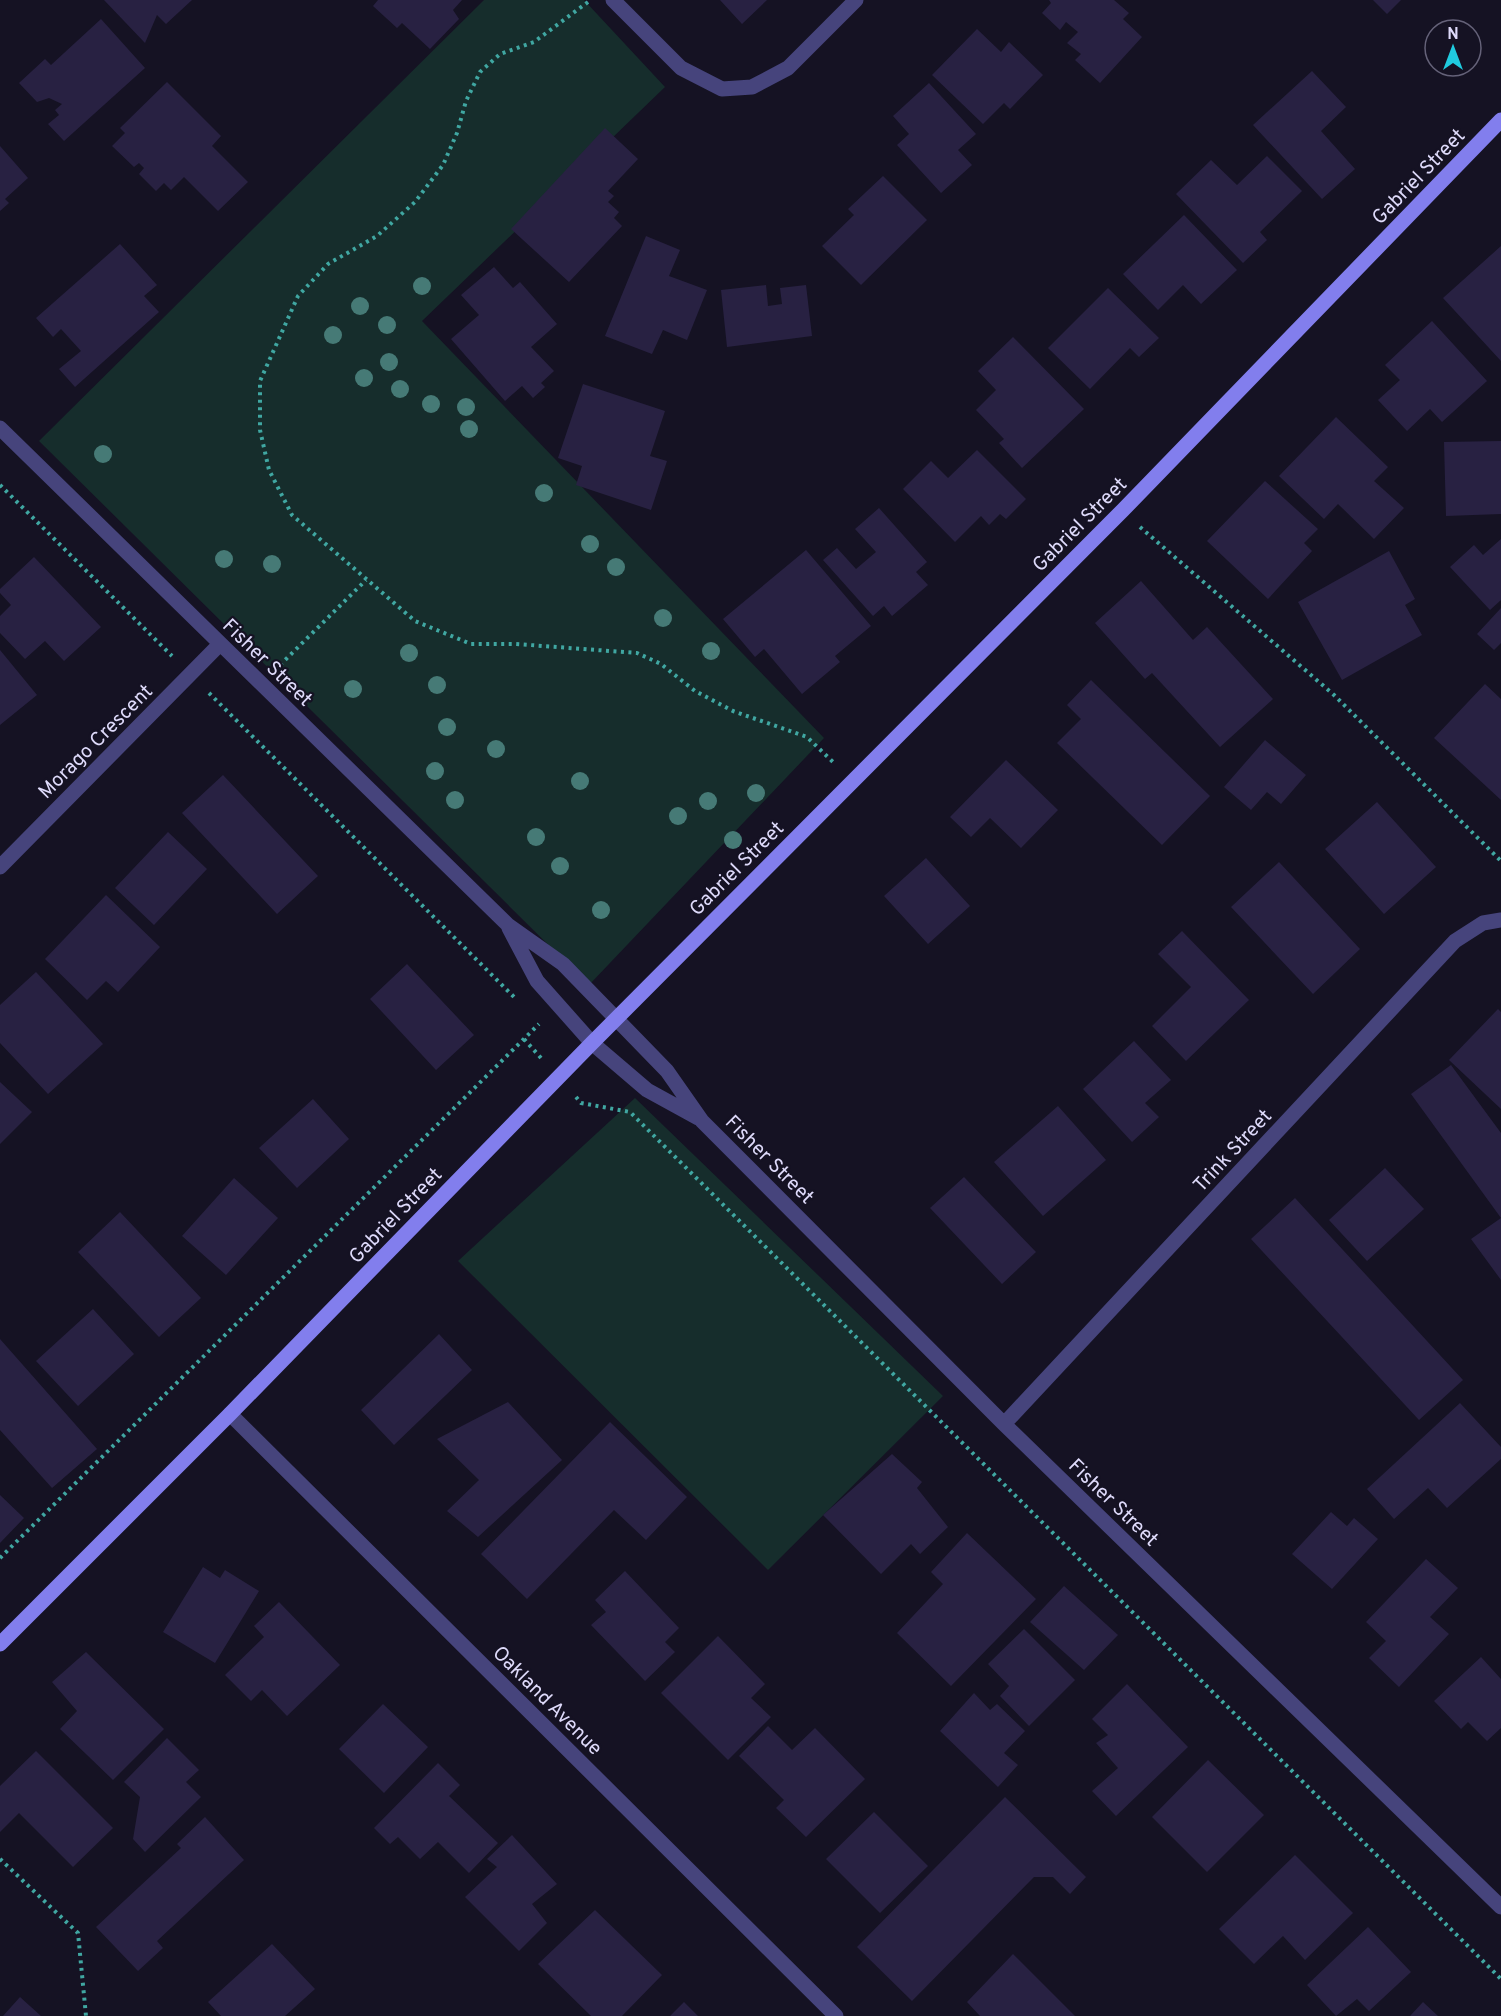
<svg xmlns="http://www.w3.org/2000/svg" width="1501" height="2016" font-family="Overpass,sans-serif">
	<style>
		.green { fill: #162d2c }
		.building { fill: #282142 }
		.lines { fill: none; stroke-linecap: round; stroke-linejoin: round }
		.path { stroke: #40a7a2; stroke-width: 4; stroke-dasharray: 3 4.5; stroke-linecap: butt }
		.street { stroke: #46447c; stroke-width: 15 }
		.secondary { stroke: #827eed; stroke-width: 15 }
		.tree { fill: #467a76 }
		.labels { text-anchor: middle; stroke-width: 4.5; stroke-linejoin: round; paint-order: stroke }
		.street-label { font-size: 20px; fill: #dedafa; stroke: #151223 }
	</style>
	<rect width="100%" height="100%" fill="#151223"/>
	<path class="green" d="M 484,0 L 584,0 L 665,87 L 422,321 L 824,738 L 589,985 L 39,441 Z
		M 635,1098 L 943,1396 L 768,1570 L 458,1261 Z"/>
	<path class="building" d="M 104,0 L 192,0 L 166,24 L 157,15 L 145,43 Z
		M 378,0 L 462,0 L 453,10 L 459,19 L 430,49 L 402,23 L 397,28 L 373,6 Z
		M 720,0 L 767,0 L 742,24 Z
		M 1049,0 L 1114,0 L 1129,13 L 1123,19 L 1142,37 L 1100,83 L 1075,60 L 1081,54 L 1067,43 L 1078,32 L 1066,22 L 1060,30 L 1042,13 L 1051,3 Z
		M 1373,0 L 1401,0 L 1387,14 Z
		M 101,19 L 145,68 L 64,141 L 48,124 L 59,115 L 55,110 L 62,104 L 49,98 L 37,102 L 19,83 L 45,59 L 51,65 Z
		M 977,29 L 1001,52 L 1009,42 L 1043,75 L 1010,109 L 1004,103 L 983,124 L 932,75 Z
		M 1312,71 L 1346,107 L 1321,131 L 1355,169 L 1322,199 L 1253,125 Z
		M 167,82 L 221,136 L 212,146 L 248,182 L 218,211 L 184,177 L 171,190 L 164,183 L 156,191 L 139,174 L 144,168 L 139,163 L 134,167 L 112,146 L 125,133 L 120,128 Z
		M 929,83 L 976,134 L 958,150 L 972,165 L 941,193 L 897,145 L 909,134 L 893,116 Z
		M 605,128 L 638,159 L 608,191 L 614,196 L 608,202 L 619,212 L 614,218 L 622,226 L 569,282 L 511,229 Z
		M 0,146 L 28,178 L 5,199 L 9,203 L 0,211 Z
		M 1267,156 L 1302,191 L 1260,232 L 1267,240 L 1243,263 L 1176,194 L 1211,160 L 1237,185 Z
		M 883,176 L 927,220 L 861,285 L 822,246 L 854,215 L 848,209 Z
		M 1184,215 L 1237,270 L 1201,304 L 1183,285 L 1158,310 L 1123,274 Z
		M 646,236 L 680,250 L 669,276 L 707,290 L 687,340 L 663,330 L 652,354 L 605,336 Z
		M 120,244 L 157,285 L 144,296 L 159,312 L 75,387 L 59,369 L 81,351 L 61,329 L 53,337 L 36,318 Z
		M 1501,246 L 1501,361 L 1443,298 Z
		M 494,267 L 513,288 L 520,282 L 557,324 L 531,347 L 554,371 L 541,383 L 545,387 L 533,398 L 522,386 L 505,401 L 451,339 L 479,315 L 461,295 Z
		M 766,285 L 768,306 L 782,304 L 780,288 L 806,285 L 812,336 L 727,347 L 721,290 Z
		M 1108,288 L 1159,338 L 1139,357 L 1130,348 L 1090,389 L 1048,348 Z
		M 1432,321 L 1487,381 L 1442,422 L 1430,409 L 1407,431 L 1378,400 L 1400,380 L 1385,365 Z
		M 1013,337 L 1084,409 L 1022,468 L 999,443 L 1004,439 L 976,410 L 996,390 L 978,371 Z
		M 583,384 L 665,411 L 650,456 L 667,461 L 651,510 L 576,485 L 582,466 L 558,458 Z
		M 1336,417 L 1388,467 L 1374,481 L 1404,508 L 1374,539 L 1338,504 L 1324,519 L 1279,476 Z
		M 1501,441 L 1501,514 L 1446,516 L 1444,442 Z
		M 977,450 L 1026,499 L 1006,519 L 1000,514 L 989,525 L 981,516 L 955,542 L 903,489 L 931,461 L 948,478 Z
		M 1265,481 L 1318,529 L 1304,543 L 1312,551 L 1268,599 L 1207,541 Z
		M 879,508 L 927,562 L 916,572 L 928,585 L 892,616 L 884,606 L 873,616 L 823,560 L 837,548 L 856,569 L 876,552 L 855,529 Z
		M 1501,539 L 1501,600 L 1490,610 L 1450,567 L 1474,545 L 1483,555 Z
		M 806,550 L 871,626 L 835,656 L 840,662 L 802,694 L 764,649 L 755,657 L 723,619 Z
		M 1389,551 L 1415,599 L 1405,605 L 1422,635 L 1342,680 L 1298,602 Z
		M 34,557 L 101,627 L 64,661 L 45,641 L 25,659 L 0,633 L 0,616 L 11,605 L 0,593 L 0,589 Z
		M 1141,581 L 1193,640 L 1207,627 L 1273,699 L 1220,747 L 1152,673 L 1145,679 L 1095,623 Z
		M 1501,608 L 1501,643 L 1494,650 L 1477,634 Z
		M 0,650 L 37,695 L 0,725 Z
		M 1091,680 L 1210,796 L 1162,845 L 1057,743 L 1081,719 L 1067,705 Z
		M 1485,684 L 1501,699 L 1501,800 L 1434,738 Z
		M 1265,740 L 1306,775 L 1281,804 L 1267,792 L 1251,810 L 1224,787 Z
		M 1006,760 L 1058,810 L 1021,848 L 990,818 L 971,837 L 950,817 Z
		M 223,775 L 318,876 L 277,914 L 182,813 Z
		M 1377,802 L 1436,867 L 1384,914 L 1325,849 Z
		M 168,832 L 207,869 L 154,925 L 115,888 Z
		M 926,858 L 970,906 L 928,944 L 884,896 Z
		M 1279,862 L 1360,949 L 1313,994 L 1231,907 Z
		M 106,895 L 160,947 L 118,992 L 106,981 L 87,1000 L 45,959 Z
		M 1182,931 L 1249,1000 L 1186,1061 L 1152,1026 L 1191,987 L 1158,954 Z
		M 407,964 L 474,1035 L 436,1070 L 370,999 Z
		M 36,972 L 103,1044 L 48,1094 L 0,1043 L 0,1005 Z
		M 1498,1009 L 1501,1012 L 1501,1109 L 1449,1060 Z
		M 1134,1041 L 1171,1080 L 1145,1103 L 1159,1117 L 1132,1142 L 1083,1089 Z
		M 1451,1065 L 1501,1133 L 1501,1280 L 1471,1239 L 1501,1218 L 1411,1094 Z
		M 0,1082 L 32,1112 L 0,1144 Z
		M 313,1099 L 349,1139 L 297,1188 L 259,1148 Z
		M 1058,1106 L 1106,1160 L 1043,1216 L 994,1162 Z
		M 1385,1168 L 1424,1209 L 1367,1261 L 1329,1220 Z
		M 964,1177 L 1036,1252 L 1002,1284 L 930,1208 Z
		M 234,1178 L 278,1218 L 226,1275 L 182,1236 Z
		M 1295,1198 L 1463,1380 L 1419,1420 L 1251,1239 Z
		M 120,1212 L 201,1298 L 159,1337 L 78,1252 Z
		M 93,1309 L 134,1354 L 78,1406 L 36,1361 Z
		M 439,1334 L 472,1370 L 394,1445 L 361,1410 Z
		M 0,1339 L 97,1449 L 52,1488 L 0,1430 Z
		M 508,1402 L 562,1460 L 478,1537 L 447,1511 L 479,1480 L 437,1439 Z
		M 1460,1403 L 1501,1447 L 1501,1459 L 1447,1508 L 1428,1488 L 1394,1519 L 1367,1489 Z
		M 610,1422 L 687,1497 L 646,1540 L 614,1510 L 527,1599 L 481,1554 Z
		M 892,1454 L 922,1482 L 917,1488 L 948,1527 L 920,1554 L 911,1544 L 881,1574 L 823,1515 Z
		M 0,1495 L 24,1518 L 0,1543 Z
		M 1331,1512 L 1347,1526 L 1354,1518 L 1378,1539 L 1332,1589 L 1292,1554 Z
		M 967,1533 L 1036,1599 L 951,1686 L 897,1633 L 943,1584 L 931,1572 Z
		M 1426,1559 L 1458,1588 L 1430,1617 L 1449,1634 L 1399,1687 L 1369,1658 L 1386,1641 L 1366,1622 Z
		M 203,1567 L 220,1578 L 225,1570 L 259,1591 L 215,1663 L 163,1632 Z
		M 625,1571 L 679,1628 L 665,1642 L 675,1652 L 645,1681 L 591,1625 L 606,1612 L 595,1600 Z
		M 1064,1586 L 1118,1635 L 1084,1670 L 1030,1622 Z
		M 279,1602 L 340,1665 L 287,1716 L 262,1690 L 251,1701 L 225,1675 L 264,1637 L 254,1626 Z
		M 1024,1629 L 1075,1680 L 1029,1726 L 1000,1696 L 1009,1686 L 988,1664 Z
		M 718,1636 L 765,1684 L 751,1698 L 771,1717 L 728,1760 L 661,1693 Z
		M 86,1652 L 164,1729 L 113,1780 L 60,1729 L 77,1711 L 52,1682 Z
		M 1481,1657 L 1501,1679 L 1501,1728 L 1487,1741 L 1468,1722 L 1461,1729 L 1434,1701 Z
		M 1127,1684 L 1188,1747 L 1116,1816 L 1092,1791 L 1118,1768 L 1096,1743 L 1108,1735 L 1092,1719 Z
		M 974,1693 L 990,1710 L 997,1704 L 1025,1731 L 1004,1753 L 1018,1765 L 998,1787 L 940,1731 Z
		M 383,1704 L 428,1747 L 384,1793 L 339,1749 Z
		M 768,1726 L 792,1750 L 815,1728 L 865,1779 L 806,1837 L 776,1808 L 784,1800 L 739,1756 Z
		M 167,1738 L 199,1770 L 186,1782 L 201,1797 L 145,1852 L 133,1839 L 140,1797 L 124,1782 Z
		M 36,1751 L 113,1828 L 73,1867 L 19,1813 L 0,1832 L 0,1786 Z
		M 1208,1760 L 1264,1815 L 1207,1872 L 1152,1817 Z
		M 438,1763 L 460,1785 L 449,1796 L 498,1843 L 469,1873 L 438,1842 L 420,1859 L 398,1837 L 390,1844 L 374,1828 Z
		M 1005,1797 L 1086,1877 L 1070,1894 L 1053,1877 L 1034,1877 L 912,2001 L 857,1947 Z
		M 874,1812 L 928,1866 L 880,1913 L 826,1859 Z
		M 205,1817 L 244,1860 L 157,1941 L 163,1948 L 138,1971 L 96,1927 L 181,1848 L 177,1844 Z
		M 512,1835 L 557,1884 L 532,1904 L 547,1923 L 519,1951 L 465,1897 L 497,1867 L 487,1859 Z
		M 1295,1855 L 1353,1913 L 1305,1960 L 1283,1936 L 1254,1964 L 1219,1929 Z
		M 595,1910 L 662,1975 L 622,2016 L 591,2016 L 538,1964 Z
		M 1368,1927 L 1411,1972 L 1369,2011 L 1357,1999 L 1336,2016 L 1307,1985 Z
		M 272,1944 L 315,1989 L 285,2016 L 221,2016 L 208,2002 Z
		M 1013,1954 L 1075,2016 L 980,2016 L 967,2002 Z
		M 20,1997 L 41,2016 L 3,2016 Z
		M 684,2002 L 698,2016 L 670,2016 Z
		M 1423,2002 L 1438,2016 L 1410,2016 Z"/>
	<g class="lines">
		<path class="path" d="M 588,2 L 534,42 L 500,54 L 480,72 L 466,101 L 457,133 L 443,165 L 415,202 L 377,236 L 328,264 L 298,296 L 260,381 L 260,430 L 269,470 L 292,515 L 415,621 L 471,644 L 516,644 L 637,653 L 661,664 L 695,691 L 733,711 L 807,737 L 834,763
			M 0,485 L 172,656
			M 1140,527 L 1334,695 L 1501,861
			M 280,665 L 366,580
			M 209,693 L 514,997
			M 524,1039 L 541,1058
			M 576,1097 L 581,1103 L 630,1112 L 1501,1979
			M 0,1558 L 539,1024
			M 0,1859 L 78,1933 L 86,2016"/>
		<path class="street" d="M 613,0 L 681,68 L 722,89 L 752,87 L 788,68 L 856,0
			M 0,428 L 508,925 L 563,964 L 667,1071 L 702,1121 L 1004,1424 L 1501,1907
			M 0,867 L 219,645
			M 509,928 L 537,981 L 592,1043 L 647,1090 L 698,1118
			M 230,1414 L 836,2016
			M 1004,1424 L 1455,941 L 1483,923 L 1501,920"/>
		<path class="secondary" d="M 0,1644 L 230,1414 L 592,1043 L 1123,510 L 1501,120"/>
	</g>
	<g class="tree">
		<circle cx="422" cy="286" r="9"/>
		<circle cx="360" cy="306" r="9"/>
		<circle cx="387" cy="325" r="9"/>
		<circle cx="333" cy="335" r="9"/>
		<circle cx="389" cy="362" r="9"/>
		<circle cx="364" cy="378" r="9"/>
		<circle cx="400" cy="389" r="9"/>
		<circle cx="431" cy="404" r="9"/>
		<circle cx="466" cy="407" r="9"/>
		<circle cx="469" cy="429" r="9"/>
		<circle cx="103" cy="454" r="9"/>
		<circle cx="544" cy="493" r="9"/>
		<circle cx="590" cy="544" r="9"/>
		<circle cx="224" cy="559" r="9"/>
		<circle cx="272" cy="564" r="9"/>
		<circle cx="616" cy="567" r="9"/>
		<circle cx="663" cy="618" r="9"/>
		<circle cx="711" cy="651" r="9"/>
		<circle cx="409" cy="653" r="9"/>
		<circle cx="437" cy="685" r="9"/>
		<circle cx="353" cy="689" r="9"/>
		<circle cx="447" cy="727" r="9"/>
		<circle cx="496" cy="749" r="9"/>
		<circle cx="435" cy="771" r="9"/>
		<circle cx="580" cy="781" r="9"/>
		<circle cx="756" cy="793" r="9"/>
		<circle cx="455" cy="800" r="9"/>
		<circle cx="708" cy="801" r="9"/>
		<circle cx="678" cy="816" r="9"/>
		<circle cx="536" cy="837" r="9"/>
		<circle cx="733" cy="840" r="9"/>
		<circle cx="560" cy="866" r="9"/>
		<circle cx="601" cy="910" r="9"/>
	</g>
	<g class="labels">
		<g class="street-label">
			<text transform="translate(1418 176) rotate(-46)" y="7">Gabriel Street</text>
			<text transform="translate(1079 524) rotate(-45)" y="7">Gabriel Street</text>
			<text transform="translate(268 662) rotate(44)" y="7">Fisher Street</text>
			<text transform="translate(95 741) rotate(-45)" y="7">Morago Crescent</text>
			<text transform="translate(736 868) rotate(-45)" y="7">Gabriel Street</text>
			<text transform="translate(1232 1150) rotate(-47)" y="7">Trink Street</text>
			<text transform="translate(770 1159) rotate(45)" y="7">Fisher Street</text>
			<text transform="translate(395 1215) rotate(-46)" y="7">Gabriel Street</text>
			<text transform="translate(1114 1502) rotate(44)" y="7">Fisher Street</text>
			<text transform="translate(548 1700) rotate(45)" y="7">Oakland Avenue</text>
		</g>
	</g>
	<g transform="translate(1453 48)"><circle r="28" fill="#151223" stroke="#656279" stroke-width="1.5"/>
	<path d="M0-4.5L10 22L0 15L-10 22Z" fill="#20cbdf"/>
	<text y="-9" font-size="16" font-weight="bold" text-anchor="middle" fill="#dedafa">N</text>
	</g>
</svg>
